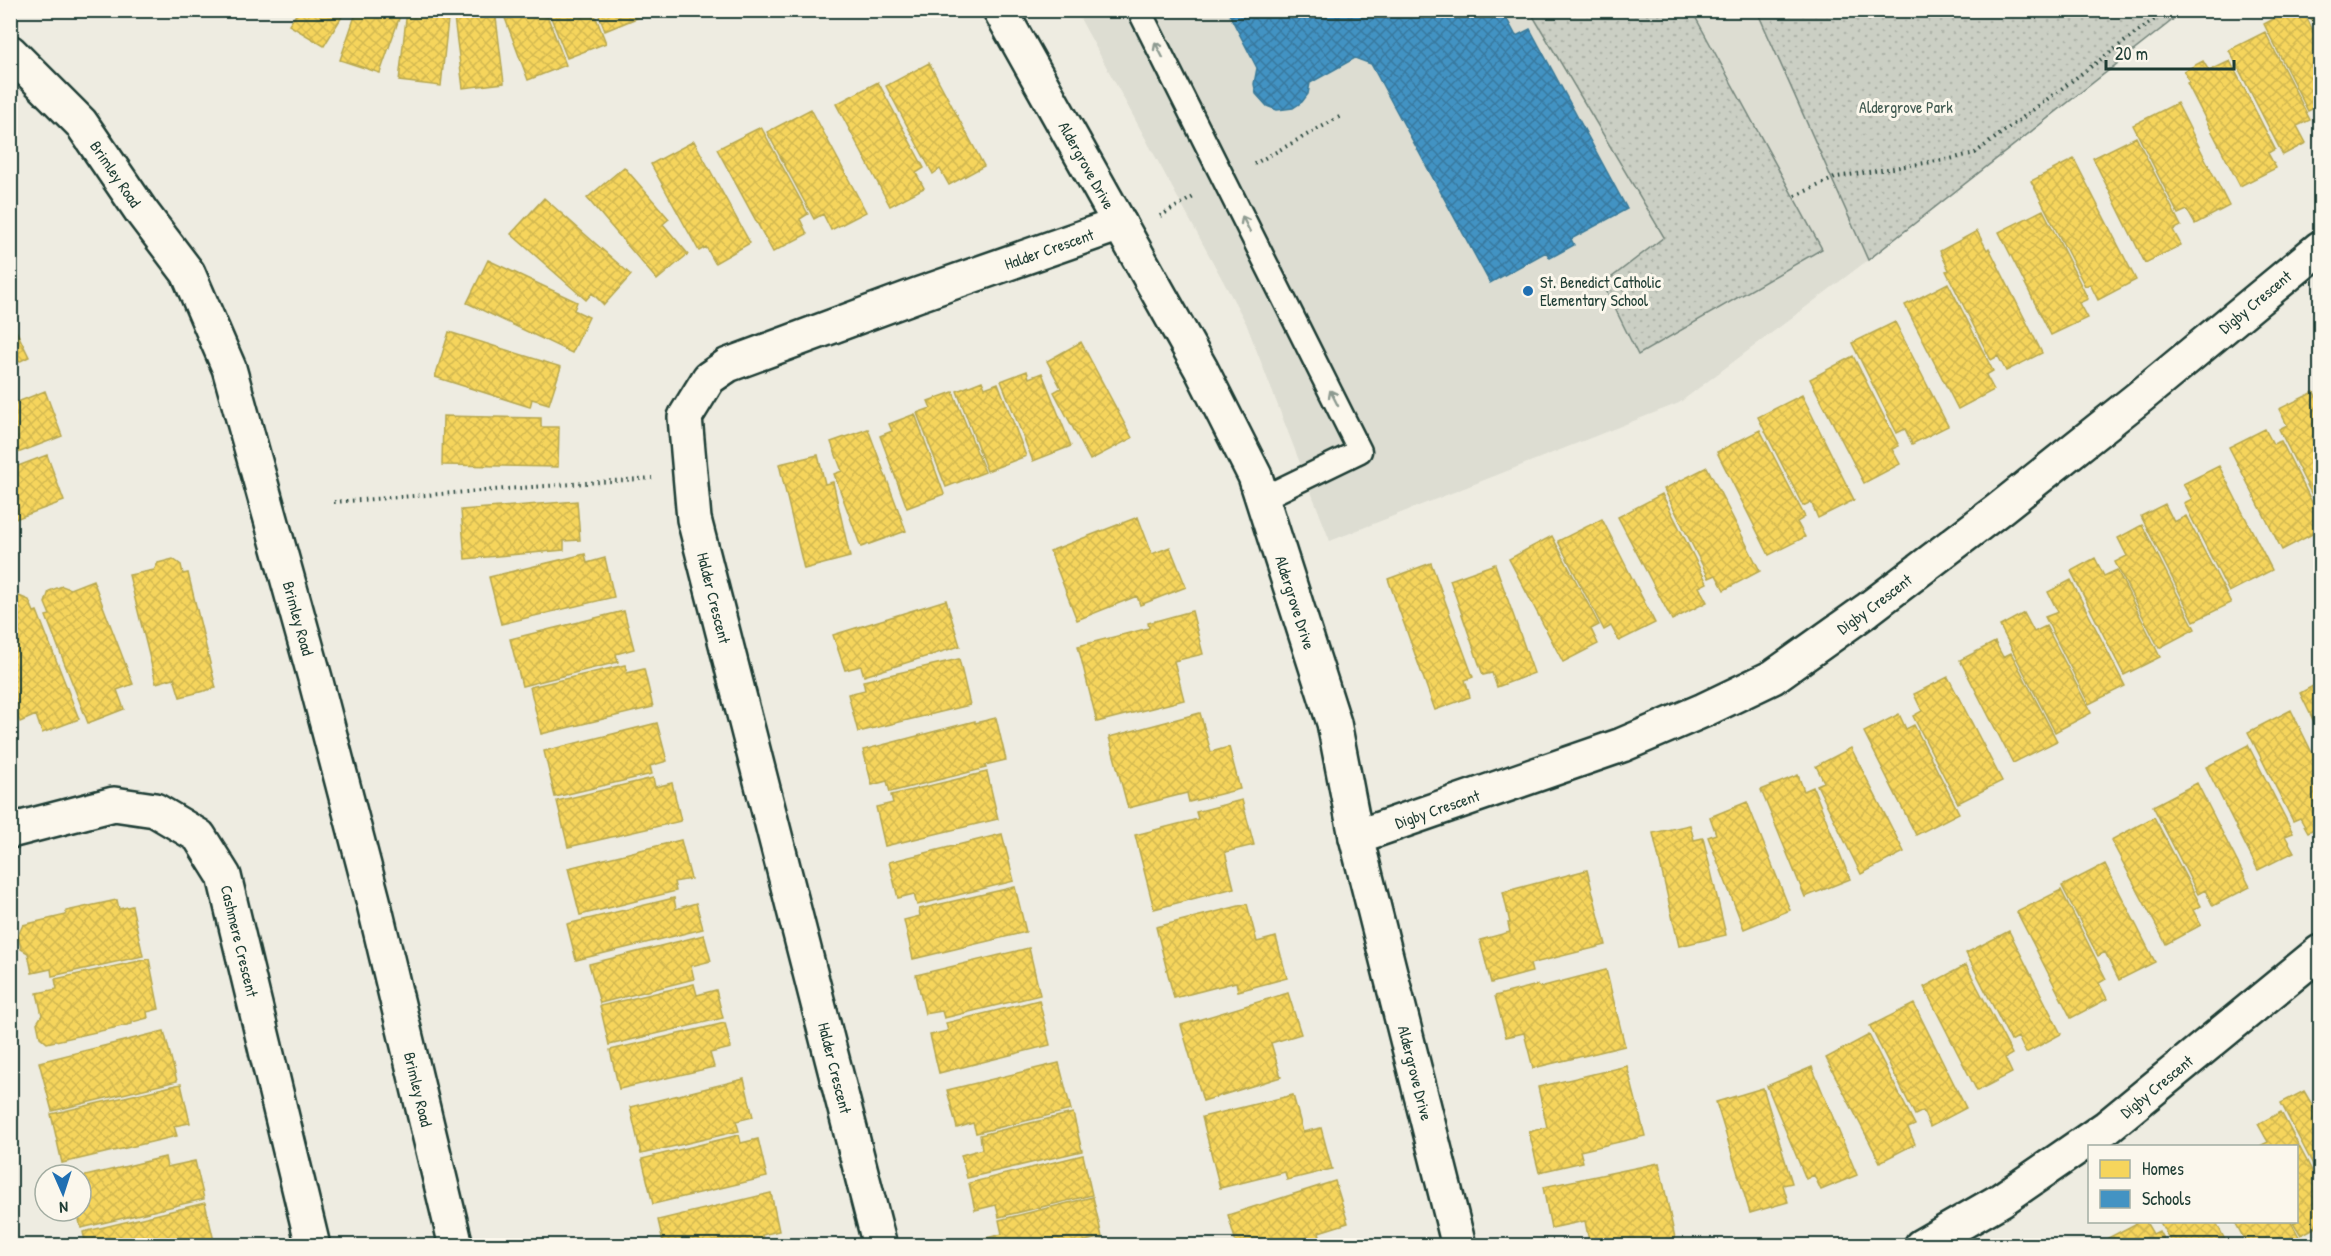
<svg xmlns="http://www.w3.org/2000/svg" width="2331" height="1256" font-family="'Patrick Hand',sans-serif">
	<style>
		.built { fill: #ddddd2 }
		.park { fill: url(#park-dots); stroke: #75867c; stroke-width: 1.5 }
		.homes { fill: url(#homes-cross-hatch); stroke: #b6a750; stroke-width: 1.5 }
		.schools { fill: url(#schools-cross-hatch); stroke: #387998; stroke-width: 1.5 }
		.lines { fill: none; stroke-linecap: round; stroke-linejoin: round }
		.lane-casing { stroke: #1f3d34; stroke-width: 27 }
		.street-casing { stroke: #1f3d34; stroke-width: 38 }
		.secondary-casing { stroke: #1f3d34; stroke-width: 38 }
		.path { stroke: #1f3d34; stroke-width: 4; stroke-dasharray: 1.5 4.5; stroke-linecap: butt }
		.lane { stroke: #fbf7ec; stroke-width: 22 }
		.street { stroke: #fbf7ec; stroke-width: 33 }
		.secondary { stroke: #fbf7ec; stroke-width: 33 }
		.oneway { stroke: #8d9a90 }
		.poi-dot { fill: #1f6fb2; stroke: #fbf7ec; stroke-width: 2 }
		.labels { text-anchor: middle; stroke-width: 6; stroke-linejoin: round; paint-order: stroke }
		.park-label { font-size: 16px; fill: #415a51; stroke: #fbf7ec }
		.street-label { font-size: 16px; fill: #1f3d34; stroke: #fbf7ec }
		.poi-label { font-size: 16px; fill: #1f3d34; stroke: #fbf7ec; text-anchor: start }
	</style>
	<defs>
		<pattern id="park-dots" width="8" height="8" patternUnits="userSpaceOnUse" patternTransform="scale(1.5)"><rect width="8" height="8" fill="#cbcfc4"/><path d="M2 2h.1M6 6h.1" fill="none" stroke="#aeb3a9" stroke-width="1.8" stroke-linecap="round"/></pattern>
		<pattern id="homes-cross-hatch" width="8" height="8" patternUnits="userSpaceOnUse" patternTransform="scale(1.5)"><rect width="8" height="8" fill="#f6d55c"/><path d="M0 0l8 8M0 8l8-8" fill="none" stroke="#d2b851"/></pattern>
		<pattern id="schools-cross-hatch" width="8" height="8" patternUnits="userSpaceOnUse" patternTransform="scale(1.5)"><rect width="8" height="8" fill="#4393c3"/><path d="M0 0l8 8M0 8l8-8" fill="none" stroke="#37799f"/></pattern>
	</defs>
	<rect width="100%" height="100%" fill="#eeece1"/>
	<filter id="ink" filterUnits="userSpaceOnUse"><feTurbulence type="fractalNoise" baseFrequency=".0167" numOctaves="2"/><feDisplacementMap in="SourceGraphic" scale="12" xChannelSelector="R" yChannelSelector="G"/><feConvolveMatrix kernelMatrix="1 2 1 2 8 2 1 2 1" color-interpolation-filters="sRGB"/></filter>
	<g filter="url(#ink)">
		<path class="built" d="M 1076,11 L 1757,11 L 1868,260 L 1679,403 L 1330,541 L 1246,323 Z"/>
		<path class="park" d="M 1530,11 L 1692,11 L 1822,249 L 1638,355 L 1603,284 L 1664,237 Z
			M 1757,11 L 2184,11 L 1868,260 Z"/>
		<path class="homes" d="M 299,10 L 346,10 L 324,46 L 289,25 Z
			M 357,10 L 402,10 L 380,73 L 340,60 Z
			M 407,10 L 449,10 L 441,86 L 399,81 Z
			M 453,10 L 495,10 L 504,83 L 463,88 Z
			M 502,10 L 545,10 L 566,65 L 528,80 Z
			M 548,10 L 593,10 L 606,43 L 567,58 Z
			M 597,10 L 642,10 L 644,15 L 605,31 Z
			M 2290,10 L 2303,10 L 2320,45 L 2320,105 L 2308,111 L 2264,24 Z
			M 2307,10 L 2320,10 L 2320,37 Z
			M 2265,32 L 2310,120 L 2297,126 L 2306,143 L 2283,155 L 2229,50 Z
			M 2203,61 L 2209,71 L 2230,61 L 2275,149 L 2268,153 L 2276,168 L 2240,186 L 2187,83 L 2189,82 L 2184,71 Z
			M 929,63 L 984,166 L 949,185 L 940,169 L 933,174 L 886,86 Z
			M 878,82 L 924,168 L 916,173 L 924,188 L 890,206 L 836,104 Z
			M 2177,103 L 2229,206 L 2195,224 L 2187,210 L 2178,214 L 2133,125 Z
			M 811,109 L 866,212 L 831,230 L 823,214 L 814,219 L 767,132 Z
			M 761,127 L 808,214 L 800,219 L 807,234 L 773,252 L 717,149 Z
			M 2136,137 L 2181,226 L 2173,230 L 2181,245 L 2145,263 L 2093,158 Z
			M 694,141 L 750,243 L 715,263 L 706,247 L 699,251 L 651,164 Z
			M 2074,159 L 2136,280 L 2098,300 L 2090,284 L 2085,286 L 2031,181 Z
			M 624,167 L 669,219 L 663,224 L 688,254 L 657,280 L 587,198 Z
			M 544,198 L 631,275 L 604,305 L 592,293 L 586,300 L 511,234 Z
			M 2043,210 L 2088,299 L 2079,303 L 2087,318 L 2051,335 L 1999,232 Z
			M 1977,231 L 1987,250 L 1989,248 L 2042,353 L 2006,371 L 1998,356 L 1991,360 L 1946,271 L 1949,270 L 1940,251 Z
			M 488,260 L 577,302 L 574,310 L 589,317 L 572,353 L 467,303 Z
			M 1948,283 L 1993,371 L 1986,375 L 1994,390 L 1958,409 L 1905,305 Z
			M 10,318 L 29,357 L 10,366 Z
			M 1895,322 L 1948,426 L 1912,444 L 1905,429 L 1897,433 L 1852,343 Z
			M 449,332 L 561,367 L 549,404 L 532,399 L 530,407 L 435,377 Z
			M 1081,342 L 1132,438 L 1090,460 L 1054,392 L 1061,388 L 1047,361 Z
			M 1853,356 L 1899,446 L 1892,449 L 1900,464 L 1864,483 L 1810,379 Z
			M 1027,371 L 1029,378 L 1042,373 L 1071,446 L 1033,461 L 1001,381 Z
			M 982,381 L 985,388 L 998,383 L 1026,456 L 987,471 L 957,391 Z
			M 45,391 L 62,436 L 10,456 L 10,405 Z
			M 953,392 L 985,472 L 946,487 L 917,413 L 931,408 L 928,401 Z
			M 2314,392 L 2320,405 L 2320,511 L 2279,429 L 2287,425 L 2279,409 Z
			M 1802,395 L 1854,500 L 1818,518 L 1811,502 L 1803,506 L 1758,417 Z
			M 915,414 L 944,494 L 907,508 L 880,436 L 892,431 L 889,424 Z
			M 443,416 L 541,418 L 541,427 L 559,427 L 558,467 L 442,465 Z
			M 868,429 L 906,531 L 861,547 L 834,474 L 842,471 L 831,442 Z
			M 2265,429 L 2273,444 L 2281,441 L 2320,518 L 2320,530 L 2282,550 L 2229,447 Z
			M 1760,430 L 1805,517 L 1797,522 L 1805,537 L 1769,555 L 1717,452 Z
			M 47,455 L 64,501 L 10,521 L 10,469 Z
			M 818,455 L 825,484 L 833,482 L 850,557 L 804,569 L 779,464 Z
			M 2219,466 L 2272,570 L 2229,592 L 2184,503 L 2192,499 L 2183,484 Z
			M 1707,467 L 1760,571 L 1724,590 L 1716,575 L 1709,578 L 1664,489 Z
			M 1662,494 L 1707,583 L 1699,587 L 1707,602 L 1672,620 L 1618,517 Z
			M 577,501 L 580,540 L 564,541 L 564,550 L 465,559 L 461,510 Z
			M 2165,504 L 2174,522 L 2186,516 L 2231,603 L 2194,621 L 2141,516 Z
			M 1138,517 L 1152,554 L 1170,547 L 1186,587 L 1140,605 L 1137,596 L 1077,620 L 1050,551 Z
			M 1602,519 L 1655,623 L 1619,641 L 1611,626 L 1604,630 L 1558,541 Z
			M 2142,525 L 2195,629 L 2159,648 L 2115,562 L 2127,556 L 2118,538 Z
			M 1552,536 L 1599,625 L 1591,629 L 1598,644 L 1563,662 L 1509,559 Z
			M 585,554 L 587,563 L 605,558 L 614,597 L 501,624 L 489,577 Z
			M 2095,558 L 2104,576 L 2117,570 L 2160,657 L 2124,675 L 2071,571 Z
			M 173,559 L 181,565 L 183,574 L 188,573 L 216,688 L 180,697 L 174,678 L 156,683 L 129,575 L 154,570 L 158,563 Z
			M 1431,563 L 1473,677 L 1465,680 L 1470,697 L 1435,710 L 1388,579 Z
			M 1495,564 L 1534,673 L 1497,687 L 1492,673 L 1483,675 L 1450,580 Z
			M 93,580 L 133,684 L 117,690 L 124,709 L 88,723 L 46,616 L 50,615 L 45,603 L 49,591 L 62,586 L 70,589 Z
			M 2071,580 L 2125,686 L 2089,704 L 2045,617 L 2058,612 L 2048,592 Z
			M 19,596 L 29,600 L 34,612 L 37,611 L 79,719 L 42,733 L 36,715 L 20,722 L 10,699 L 10,599 Z
			M 946,600 L 960,646 L 864,676 L 861,666 L 845,670 L 833,635 Z
			M 624,611 L 634,649 L 616,654 L 618,662 L 522,686 L 510,639 Z
			M 1192,611 L 1203,654 L 1174,661 L 1184,700 L 1097,722 L 1078,646 L 1149,628 L 1148,623 Z
			M 2024,613 L 2034,632 L 2046,626 L 2091,713 L 2055,732 L 2000,626 Z
			M 1995,642 L 2003,657 L 2011,653 L 2057,741 L 2013,763 L 1960,660 Z
			M 959,659 L 970,705 L 858,732 L 848,694 L 865,690 L 863,681 Z
			M 625,665 L 627,673 L 644,669 L 653,707 L 541,734 L 530,687 Z
			M 1948,677 L 2002,781 L 1958,803 L 1913,716 L 1922,711 L 1914,694 Z
			M 2320,682 L 2320,734 L 2300,693 Z
			M 2291,710 L 2320,769 L 2320,826 L 2308,832 L 2300,818 L 2293,821 L 2248,732 Z
			M 1200,713 L 1211,752 L 1229,747 L 1240,789 L 1189,802 L 1187,793 L 1128,808 L 1109,737 Z
			M 1899,714 L 1906,729 L 1914,725 L 1959,813 L 1916,835 L 1864,732 Z
			M 996,718 L 1006,760 L 985,765 L 986,768 L 890,792 L 887,781 L 872,785 L 863,750 L 975,721 L 975,723 Z
			M 657,723 L 667,761 L 650,766 L 652,774 L 555,797 L 544,751 Z
			M 2248,745 L 2293,833 L 2285,836 L 2294,852 L 2258,870 L 2206,767 Z
			M 1851,748 L 1904,852 L 1861,874 L 1817,785 L 1824,782 L 1816,766 Z
			M 987,772 L 998,819 L 885,846 L 876,807 L 893,803 L 891,795 Z
			M 1798,775 L 1804,791 L 1813,787 L 1850,879 L 1805,897 L 1761,790 Z
			M 653,778 L 655,787 L 672,783 L 681,821 L 568,847 L 557,801 Z
			M 2197,783 L 2250,887 L 2213,906 L 2205,890 L 2198,894 L 2153,806 Z
			M 1242,800 L 1254,845 L 1225,852 L 1234,888 L 1154,909 L 1135,835 L 1198,819 L 1196,812 Z
			M 1747,802 L 1790,910 L 1744,929 L 1708,837 L 1716,834 L 1710,817 Z
			M 2154,817 L 2201,906 L 2193,910 L 2201,925 L 2166,944 L 2111,840 Z
			M 1690,825 L 1694,840 L 1703,838 L 1726,935 L 1679,946 L 1653,833 Z
			M 1002,834 L 1014,881 L 917,905 L 914,894 L 898,898 L 889,862 Z
			M 681,840 L 691,879 L 674,882 L 676,891 L 580,915 L 568,868 Z
			M 2105,864 L 2155,962 L 2119,980 L 2105,952 L 2098,956 L 2062,886 Z
			M 1587,870 L 1606,945 L 1530,964 L 1532,972 L 1491,983 L 1480,940 L 1510,932 L 1508,923 L 1510,923 L 1503,892 Z
			M 1015,887 L 1026,932 L 913,959 L 904,920 L 920,916 L 919,909 Z
			M 2061,890 L 2106,979 L 2099,983 L 2107,999 L 2071,1018 L 2017,912 Z
			M 674,898 L 676,909 L 696,903 L 703,929 L 576,960 L 567,924 Z
			M 117,900 L 119,909 L 132,906 L 143,956 L 52,976 L 51,969 L 32,973 L 28,953 L 21,949 L 18,935 L 23,925 L 66,915 L 66,911 Z
			M 1247,904 L 1257,942 L 1276,937 L 1287,978 L 1238,991 L 1236,982 L 1174,998 L 1156,927 Z
			M 2009,931 L 2061,1034 L 2026,1053 L 2018,1037 L 2011,1041 L 1966,953 Z
			M 704,935 L 711,961 L 691,966 L 694,979 L 600,1003 L 589,964 Z
			M 1029,948 L 1040,995 L 944,1018 L 942,1011 L 925,1014 L 916,975 Z
			M 149,959 L 159,1009 L 147,1012 L 148,1018 L 132,1022 L 132,1024 L 47,1043 L 40,1037 L 37,1023 L 42,1015 L 37,993 L 57,989 L 55,979 Z
			M 1966,965 L 2012,1054 L 2005,1058 L 2012,1073 L 1977,1091 L 1924,987 Z
			M 1606,970 L 1625,1046 L 1533,1068 L 1524,1033 L 1506,1037 L 1495,996 L 1537,985 L 1540,987 Z
			M 694,984 L 697,995 L 716,990 L 723,1018 L 609,1045 L 600,1006 Z
			M 1288,993 L 1301,1034 L 1271,1043 L 1281,1077 L 1203,1101 L 1181,1025 Z
			M 1039,1000 L 1050,1045 L 939,1073 L 930,1035 L 948,1031 L 946,1023 Z
			M 1914,1004 L 1966,1108 L 1930,1127 L 1923,1111 L 1915,1115 L 1870,1026 Z
			M 725,1023 L 731,1048 L 710,1053 L 714,1067 L 619,1089 L 610,1050 Z
			M 164,1031 L 177,1081 L 52,1111 L 39,1062 Z
			M 1869,1035 L 1915,1125 L 1908,1128 L 1915,1144 L 1880,1162 L 1826,1058 Z
			M 1059,1063 L 1071,1110 L 976,1133 L 973,1123 L 957,1128 L 947,1090 Z
			M 1627,1066 L 1645,1136 L 1580,1151 L 1583,1162 L 1539,1172 L 1529,1132 L 1547,1127 L 1538,1087 Z
			M 1812,1067 L 1857,1175 L 1821,1190 L 1814,1175 L 1806,1179 L 1767,1086 Z
			M 744,1079 L 753,1117 L 736,1121 L 739,1131 L 641,1154 L 630,1107 Z
			M 181,1084 L 190,1123 L 174,1126 L 177,1136 L 62,1163 L 51,1114 Z
			M 1763,1088 L 1792,1183 L 1783,1185 L 1788,1202 L 1750,1213 L 1716,1102 Z
			M 2304,1091 L 2315,1110 L 2320,1107 L 2320,1178 L 2281,1103 Z
			M 1293,1095 L 1303,1132 L 1321,1128 L 1332,1169 L 1287,1180 L 1285,1172 L 1220,1188 L 1202,1117 Z
			M 2281,1112 L 2320,1186 L 2320,1225 L 2301,1235 L 2293,1222 L 2296,1222 L 2296,1146 L 2260,1146 L 2268,1142 L 2258,1124 Z
			M 1073,1113 L 1082,1151 L 967,1178 L 961,1155 L 982,1149 L 980,1135 Z
			M 739,1135 L 741,1143 L 758,1139 L 767,1177 L 653,1204 L 642,1159 Z
			M 1083,1155 L 1092,1195 L 999,1217 L 996,1205 L 975,1210 L 969,1183 Z
			M 165,1157 L 167,1167 L 195,1161 L 204,1199 L 81,1228 L 77,1211 L 81,1211 L 81,1177 Z
			M 1659,1163 L 1675,1238 L 1640,1246 L 1590,1246 L 1585,1221 L 1551,1228 L 1543,1187 Z
			M 1335,1181 L 1348,1223 L 1319,1232 L 1323,1246 L 1237,1246 L 1228,1215 Z
			M 771,1193 L 779,1231 L 762,1235 L 765,1244 L 664,1246 L 658,1220 Z
			M 1093,1197 L 1102,1237 L 1066,1246 L 985,1246 L 983,1239 L 1002,1234 L 999,1220 Z
			M 205,1203 L 214,1241 L 195,1246 L 86,1246 L 83,1232 Z
			M 2139,1222 L 2146,1222 L 2153,1234 L 2159,1231 L 2167,1246 L 2112,1246 L 2108,1238 Z
			M 2160,1222 L 2216,1222 L 2228,1246 L 2173,1246 Z
			M 2235,1222 L 2291,1222 L 2304,1246 L 2248,1246 Z
			M 1104,1240 L 1105,1246 L 1082,1246 Z"/>
		<path class="schools" d="M 1227,10 L 1502,10 L 1516,36 L 1530,29 L 1627,209 L 1571,239 L 1574,245 L 1550,258 L 1546,252 L 1490,283 L 1371,64 L 1355,58 L 1310,83 L 1308,94 L 1302,102 L 1293,108 L 1277,110 L 1267,106 L 1256,94 L 1254,84 L 1257,68 Z"/>
		<g class="lines">
			<defs>
				<path id="lane" d="M 1139,10 L 1360,451 L 1263,498"/>
				<g id="street">
					<path id="s1" d="M 10,831 L 114,804 L 155,810 L 199,836 L 224,876 L 313,1246"/>
					<path id="s2" d="M 1356,837 L 1622,745 L 1704,710 L 1773,677 L 1867,610 L 1998,510 L 2141,396 L 2320,248"/>
					<path id="s3" d="M 880,1246 L 694,519 L 685,417 L 709,378 L 728,365 L 917,295 L 1120,224"/>
					<path id="s4" d="M 1921,1246 L 2001,1200 L 2107,1127 L 2320,952"/>
				</g>
				<g id="secondary">
					<path id="s5" d="M 1000,10 L 1201,369 L 1255,476 L 1334,723 L 1356,837 L 1459,1246"/>
					<path id="s6" d="M 10,52 L 81,123 L 141,211 L 188,273 L 229,368 L 315,678 L 373,900 L 456,1246"/>
				</g>
			</defs>
			<use href="#lane" class="lane-casing"/>
			<use href="#street" class="street-casing"/>
			<use href="#secondary" class="secondary-casing"/>
			<path class="path" d="M 1254,164 L 1343,115
				M 1795,196 L 1837,177 L 1950,159 L 1975,153 L 2167,10
				M 1160,216 L 1195,196
				M 334,502 L 652,478"/>
			<use href="#lane" class="lane"/>
			<use href="#street" class="street"/>
			<use href="#secondary" class="secondary"/>
		</g>
		<defs><path id="oneway-shaft" d="M-6 0H5M1.5-3L5.5 0L1.5 3" fill="none" stroke-width="1.6" stroke-linecap="round" stroke-linejoin="round" transform="scale(1.5)"/></defs>
		<g class="oneway">
			<use href="#oneway-shaft" transform="translate(1159 50) rotate(-117)"/>
			<use href="#oneway-shaft" transform="translate(1246 224) rotate(-117)"/>
			<use href="#oneway-shaft" transform="translate(1334 398) rotate(-117)"/>
		</g>
	</g>
	<circle class="poi-dot" cx="1528" cy="291" r="6"/>
	<g class="labels">
		<g class="park-label">
			<text x="1906" y="113">Aldergrove Park</text>
		</g>
		<g class="street-label">
			<text dy="6" stroke="none"><textPath href="#s5" startOffset="178">Aldergrove Drive</textPath></text>
			<text dy="6" stroke="none"><textPath href="#s6" startOffset="162">Brimley Road</textPath></text>
			<text dy="6" stroke="none"><textPath href="#s3" startOffset="1263">Halder Crescent</textPath></text>
			<text dy="6" stroke="none"><textPath href="#s2" startOffset="1058">Digby Crescent</textPath></text>
			<text transform="translate(714 598) rotate(76)" y="6">Halder Crescent</text>
			<text dy="6" stroke="none"><textPath href="#s5" startOffset="664">Aldergrove Drive</textPath></text>
			<text dy="6" stroke="none"><textPath href="#s2" startOffset="572">Digby Crescent</textPath></text>
			<text dy="6" stroke="none"><textPath href="#s6" startOffset="648">Brimley Road</textPath></text>
			<text dy="6" stroke="none"><textPath href="#s2" startOffset="86">Digby Crescent</textPath></text>
			<text dy="6" stroke="none"><textPath href="#s1" startOffset="314">Cashmere Crescent</textPath></text>
			<text transform="translate(835 1068) rotate(76)" y="6">Halder Crescent</text>
			<text dy="6" stroke="none"><textPath href="#s5" startOffset="1150">Aldergrove Drive</textPath></text>
			<text dy="6" stroke="none"><textPath href="#s4" startOffset="285">Digby Crescent</textPath></text>
			<text dy="6" stroke="none"><textPath href="#s6" startOffset="1134">Brimley Road</textPath></text>
		</g>
		<g class="poi-label">
			<text x="1540" y="288">St. Benedict Catholic<tspan x="1540" dy="18">Elementary School</tspan></text>
		</g>
	</g>
	<rect width="2331" height="1256" fill="none" stroke="#fbf7ec" stroke-width="36"/>
	<rect x="18" y="18" width="2295" height="1220" fill="none" stroke="#1f3d34" stroke-width="2" filter="url(#ink)"/>
	<rect x="2088" y="1145" width="210" height="78" fill="#fbf7ec" stroke="#a3ada2" stroke-width="1.5"/>
	<rect x="2100" y="1160" width="30" height="18" fill="#f6d55c" stroke="#a3ada2" stroke-width="1.5"/>
	<text x="2142" y="1175" font-size="18" fill="#1f3d34">Homes</text>
	<rect x="2100" y="1190" width="30" height="18" fill="#4393c3" stroke="#a3ada2" stroke-width="1.5"/>
	<text x="2142" y="1205" font-size="18" fill="#1f3d34">Schools</text>
	<g transform="translate(63 1193) rotate(177)"><circle r="28" fill="#fbf7ec" stroke="#a3ada2" stroke-width="1.5"/>
	<path d="M0-4.5L10 22L0 15L-10 22Z" fill="#1f6fb2"/>
	<text y="-9" font-size="16" font-weight="bold" text-anchor="middle" fill="#1f3d34">N</text>
	</g>
	<path d="M2106 60v9h128v-9" fill="none" stroke="#1f3d34" stroke-width="3"/>
	<text x="2115" y="60" font-size="18" fill="#1f3d34" stroke="#fbf7ec" stroke-width="4.5" paint-order="stroke">20 m</text>
</svg>
